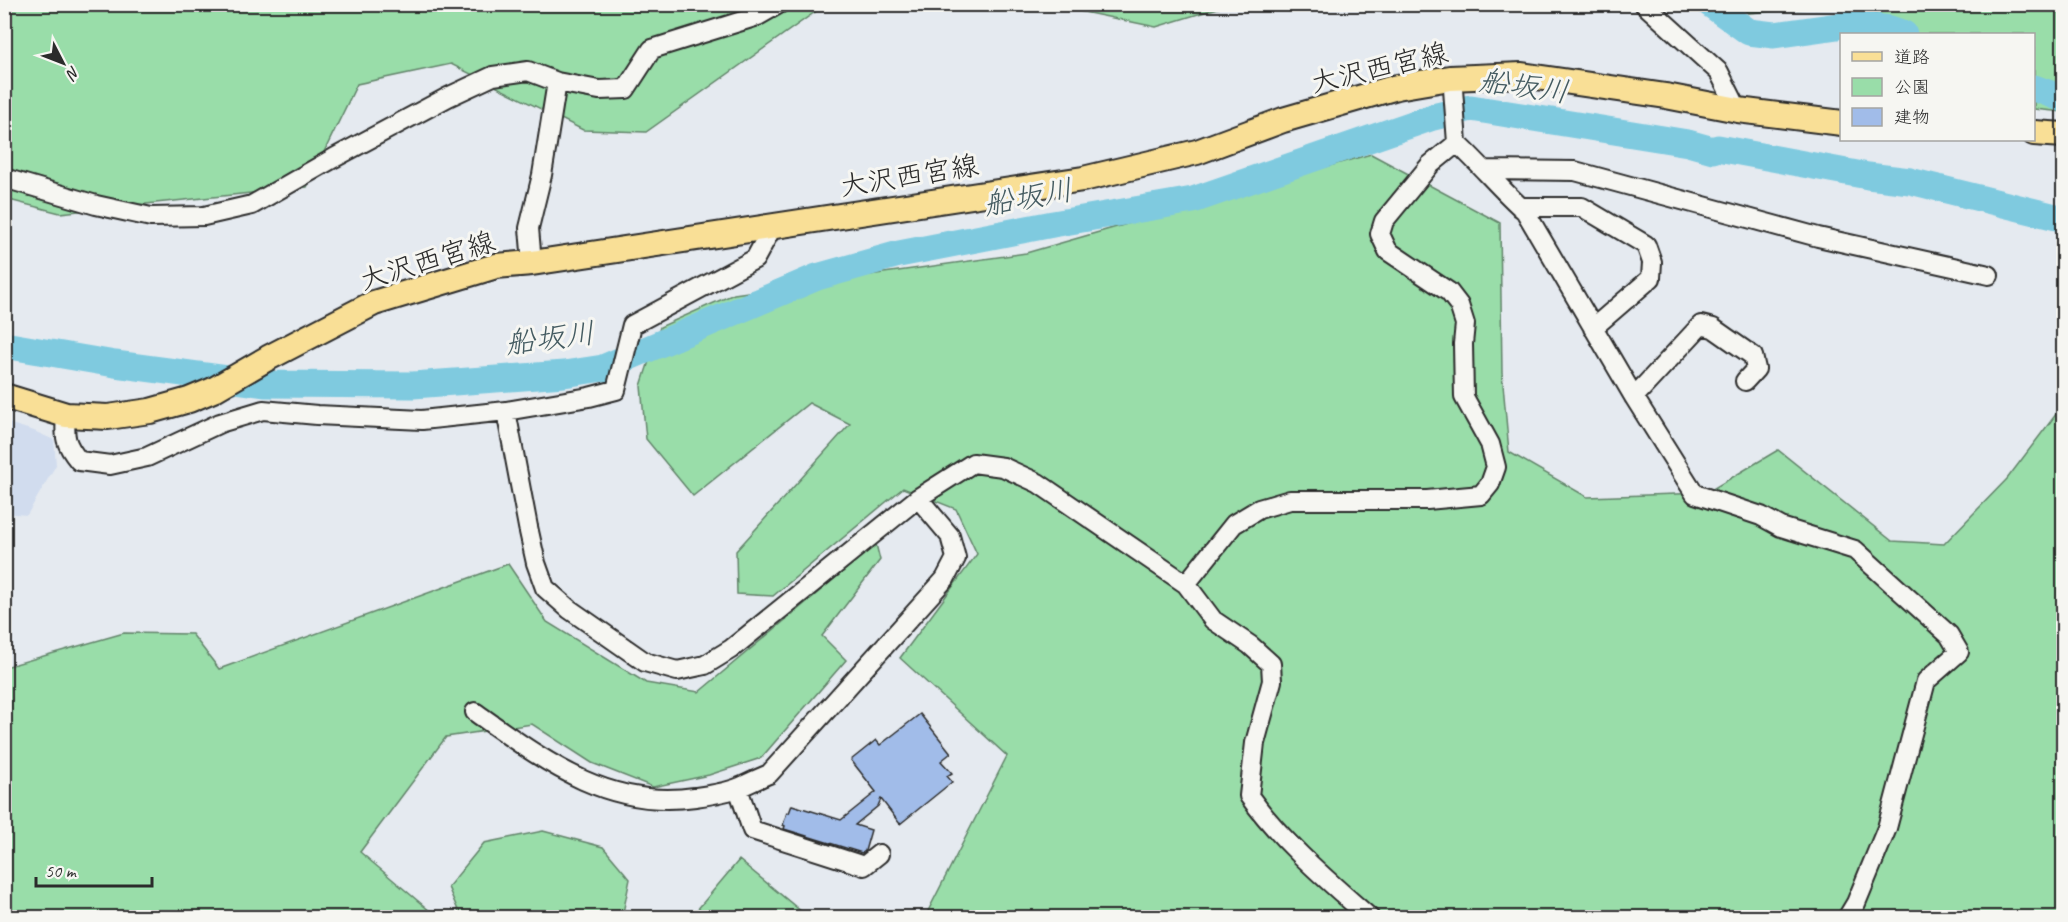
<svg xmlns="http://www.w3.org/2000/svg" width="2068" height="922" font-family="Caveat,'Klee One',sans-serif">
	<style>
		.built { fill: #d1dcee }
		.green { fill: #99dda9; stroke: #62846a; stroke-width: 1.5 }
		.lines { fill: none; stroke-linecap: round; stroke-linejoin: round }
		.river { stroke: #7fcadf; stroke-width: 27 }
		.building { fill: #a1bce9; stroke: #2b2b2b; stroke-width: 1.5 }
		.minor-casing { stroke: #2b2b2b; stroke-width: 22 }
		.major-casing { stroke: #2b2b2b; stroke-width: 28 }
		.minor { stroke: #f6f6f2; stroke-width: 18 }
		.major { stroke: #f9df96; stroke-width: 24 }
		.labels { text-anchor: middle; stroke-width: 6; stroke-linejoin: round; paint-order: stroke }
		.street-label { font-size: 28px; fill: #2b2b2b; stroke: #f6f6f2 }
		.water-label { font-size: 30px; font-style: italic; fill: #445b61; stroke: #f6f6f2 }
	</style>
	<rect width="100%" height="100%" fill="#e5eaf0"/>
	<filter id="ink" filterUnits="userSpaceOnUse"><feTurbulence type="fractalNoise" baseFrequency=".0167" numOctaves="2"/><feDisplacementMap in="SourceGraphic" scale="12" xChannelSelector="R" yChannelSelector="G"/><feConvolveMatrix kernelMatrix="1 2 1 2 8 2 1 2 1" color-interpolation-filters="sRGB"/></filter>
	<g filter="url(#ink)">
		<path class="built" d="M 5,422 L 34,431 L 54,440 L 56,465 L 27,515 L 5,513 Z"/>
		<path class="green" d="M 5,5 L 864,5 L 818,10 L 646,132 L 583,130 L 451,64 L 357,84 L 307,187 L 60,213 L 5,199 Z
			M 1050,5 L 1228,4 L 1228,5 L 1156,27 Z
			M 1736,5 L 1845,5 L 1749,13 Z
			M 1862,5 L 2063,5 L 2063,112 L 2034,109 L 2034,34 L 1907,34 Z
			M 1371,154 L 1500,223 L 1502,373 L 1509,452 L 1587,497 L 1706,493 L 1778,450 L 1892,541 L 1944,544 L 2007,479 L 2063,405 L 2063,917 L 925,917 L 1007,756 L 900,658 L 977,554 L 956,509 L 903,488 L 773,596 L 737,594 L 736,551 L 850,424 L 809,403 L 693,496 L 646,439 L 641,386 L 660,327 L 734,294 L 1026,253 Z
			M 876,544 L 880,560 L 822,636 L 846,660 L 761,758 L 709,775 L 653,787 L 592,763 L 532,724 L 446,737 L 360,852 L 437,917 L 5,918 L 5,667 L 124,633 L 192,634 L 219,669 L 508,564 L 547,622 L 646,683 L 699,692 Z
			M 543,831 L 603,847 L 630,879 L 623,913 L 619,917 L 461,917 L 448,887 L 484,843 Z
			M 739,860 L 808,917 L 691,917 Z"/>
		<g class="lines">
			<path class="river" d="M 1710,4 L 1749,32 L 1774,35 L 1852,24 L 1890,29 L 1904,34
				M 2034,88 L 2064,99
				M 4,345 L 115,364 L 266,384 L 413,385 L 564,374 L 603,368 L 817,277 L 899,254 L 1053,224 L 1193,200 L 1433,117 L 1471,108 L 1688,143 L 1713,150 L 1718,148 L 1868,176 L 1910,181 L 2064,219"/>
		</g>
		<path class="building" d="M 920,714 L 951,753 L 941,761 L 952,773 L 947,776 L 952,782 L 900,824 L 881,799 L 878,806 L 855,825 L 871,830 L 865,851 L 862,853 L 784,829 L 785,826 L 783,825 L 787,812 L 789,813 L 792,805 L 841,820 L 876,792 L 851,760 L 876,740 L 880,745 Z"/>
		<g class="lines">
			<defs>
				<path id="minor" d="M 1644,4 L 1719,72 L 1738,110
					M 1450,78 L 1453,89 L 1457,143 C 1481,165 1501,190 1525,211 L 1634,397 L 1695,494 L 1761,516 L 1781,527 L 1855,550 L 1949,635 L 1959,652 L 1926,681 L 1887,828 L 1856,903 L 1847,918
					M 1486,170 L 1575,171 L 1818,237 L 1989,275
					M 4,178 L 96,205 L 151,217 L 204,216 L 252,205 L 334,158 L 448,97 L 493,76 L 528,71 L 557,82 L 599,90 L 626,89 L 652,49 L 758,16 L 779,4
					M 1520,207 L 1582,207 L 1646,245 L 1652,262 L 1651,278 L 1593,328
					M 532,263 L 529,228 L 542,175 L 557,82
					M 1634,397 L 1701,325 L 1713,328 L 1753,356 L 1756,369 L 1745,381
					M 506,411 L 528,527 L 536,563 L 545,588 L 569,609 L 645,662 L 677,671 L 705,665 L 731,649 L 918,498 L 973,463 L 1003,467 L 1038,483 L 1186,584 L 1213,620 L 1250,645 L 1271,664 L 1272,681 L 1255,743 L 1249,796 C 1282,842 1327,880 1370,918
					M 66,415 C 64,437 65,444 79,461 L 110,465 L 147,457 L 220,423 L 263,410 L 317,415 L 422,420 L 506,411 L 589,397 L 616,390 L 632,325 L 755,259 L 773,226
					M 1186,584 L 1234,524 L 1259,509 L 1290,500 L 1427,500 L 1481,495 L 1490,484 L 1496,467 L 1490,444 L 1464,397 L 1463,344 L 1465,324 L 1459,305 L 1449,292 L 1388,251 L 1380,234 L 1384,221 L 1430,165 L 1457,143
					M 475,712 C 543,760 607,810 695,797 C 710,795 726,793 740,787 C 750,783 759,778 769,774 L 945,579 L 956,558 L 950,536 L 918,498
					M 738,788 L 752,830 L 864,866 L 879,854"/>
				<path id="major" d="M 2034,133 L 2064,135
					M 4,396 L 66,415 L 108,417 L 150,411 L 189,400 L 213,390 L 268,358 L 374,303 L 496,266 L 532,263 L 1083,179 L 1197,152 L 1283,120 L 1397,87 L 1450,78 L 1522,75 L 1666,96 L 1738,110 L 1842,123"/>
			</defs>
			<use href="#minor" class="minor-casing"/>
			<use href="#major" class="major-casing"/>
			<use href="#minor" class="minor"/>
			<use href="#major" class="major"/>
		</g>
	</g>
	<g class="labels">
		<g class="street-label">
			<text transform="translate(1379 67) rotate(-13)" y="10">大沢西宮線</text>
			<text transform="translate(909 175) rotate(-9)" y="10">大沢西宮線</text>
			<text transform="translate(427 260) rotate(-17)" y="10">大沢西宮線</text>
		</g>
		<g class="water-label">
			<text transform="translate(1524 86) rotate(8)" y="10">船坂川</text>
			<text transform="translate(1028 197) rotate(-10)" y="10">船坂川</text>
			<text transform="translate(550 338) rotate(-7)" y="10">船坂川</text>
		</g>
	</g>
	<rect width="2068" height="922" fill="none" stroke="#f6f6f2" stroke-width="24"/>
	<rect x="12" y="12" width="2044" height="898" fill="none" stroke="#2b2b2b" stroke-width="2" filter="url(#ink)"/>
	<rect x="1840" y="33" width="195" height="108" fill="#f6f6f2" stroke="#a5a5a2" stroke-width="1.5"/>
	<rect x="1852" y="52" width="30" height="9" fill="#f9df96" stroke="#a5a5a2" stroke-width="1.5"/>
	<text x="1894" y="63" font-size="18" fill="#2b2b2b">道路</text>
	<rect x="1852" y="78" width="30" height="18" fill="#99dda9" stroke="#a5a5a2" stroke-width="1.5"/>
	<text x="1894" y="93" font-size="18" fill="#2b2b2b">公園</text>
	<rect x="1852" y="108" width="30" height="18" fill="#a1bce9" stroke="#a5a5a2" stroke-width="1.5"/>
	<text x="1894" y="123" font-size="18" fill="#2b2b2b">建物</text>
	<g transform="translate(63 63) rotate(132)" stroke="#f6f6f2" stroke-width="4.5" paint-order="stroke">
	<path d="M0-4.5L10 22L0 15L-10 22Z" fill="#2b2b2b"/>
	<text y="-9" font-size="16" font-weight="bold" text-anchor="middle" fill="#2b2b2b">N</text>
	</g>
	<path d="M36 877v9h116v-9" fill="none" stroke="#2b2b2b" stroke-width="3"/>
	<text x="45" y="877" font-size="18" fill="#2b2b2b" stroke="#f6f6f2" stroke-width="4.5" paint-order="stroke">50 m</text>
</svg>
